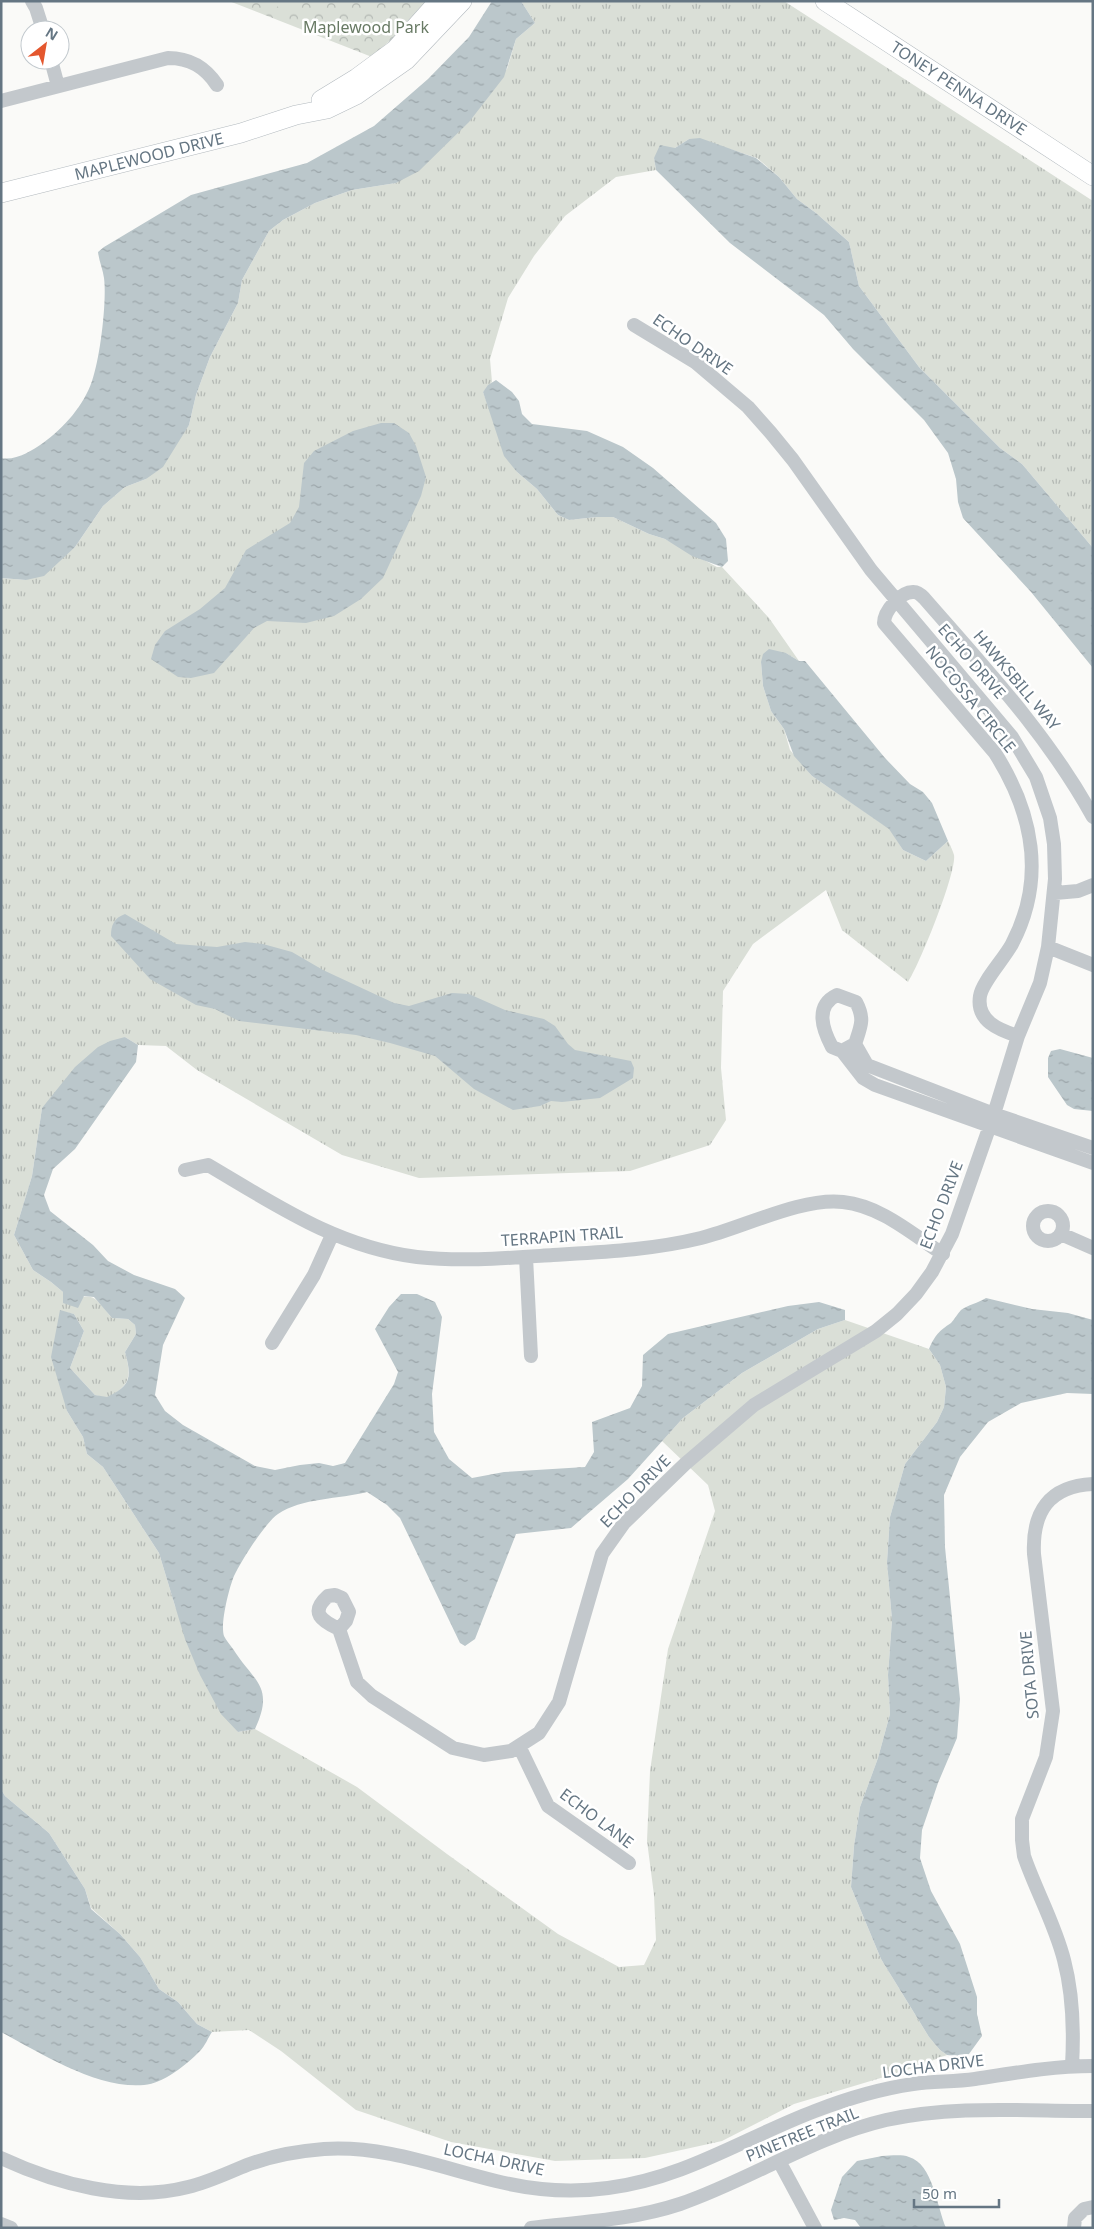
<svg xmlns="http://www.w3.org/2000/svg" width="1094" height="2229" font-family="'Noto Sans',sans-serif">
	<style>
		.grass { fill: url(#grass-tufts) }
		.park { fill: url(#park-crowns) }
		.pitch { fill: #dadfd7 }
		.water { fill: url(#water-ripples) }
		.lines { fill: none; stroke-linecap: round; stroke-linejoin: round }
		.secondary-casing { stroke: #b3babf; stroke-width: 20 }
		.street { stroke: #c3c8cc; stroke-width: 14 }
		.secondary { stroke: #fff; stroke-width: 19 }
		.labels { text-anchor: middle; stroke-width: 5; stroke-linejoin: round; paint-order: stroke }
		.park-label { font-size: 16px; fill: #687a64; stroke: #fff }
		.street-label { font-size: 16px; fill: #657683; stroke: #fff }
	</style>
	<defs>
		<pattern id="grass-tufts" width="24" height="20" patternUnits="userSpaceOnUse" patternTransform="scale(1.25)"><rect width="24" height="20" fill="#dadfd7"/><path d="M3 7l-1-3M5 7V3M7 7l1-3M15 17l-1-3M17 17v-4M19 17l1-3" fill="none" stroke="#b4b9b4"/></pattern>
		<pattern id="park-crowns" width="20" height="18" patternUnits="userSpaceOnUse" patternTransform="scale(1.25)"><rect width="20" height="18" fill="#dadfd7"/><path d="M2 6a3 3 0 1 1 6 0M12 15a3 3 0 1 1 6 0" fill="none" stroke="#b4b9b4"/></pattern>
		<pattern id="water-ripples" width="26" height="14" patternUnits="userSpaceOnUse" patternTransform="scale(1.25)"><rect width="26" height="14" fill="#bbc7cb"/><path d="M2 4q2-2 4 0t4 0M15 11q2-2 4 0t4 0" fill="none" stroke="#9ca6aa"/></pattern>
	</defs>
	<rect width="100%" height="100%" fill="#fafaf8"/>
	<path class="grass" d="M 521,1 L 784,1 L 1093,201 L 1093,548 L 1022,464 L 1000,448 L 919,367 L 859,286 L 849,242 L 816,213 L 797,199 L 779,177 L 757,158 L 733,150 L 689,139 L 675,148 L 654,158 L 656,170 L 616,177 L 565,216 L 534,256 L 508,298 L 490,359 L 492,382 L 483,392 L 487,403 L 517,472 L 537,489 L 558,515 L 569,520 L 597,517 L 613,517 L 649,534 L 665,539 L 717,567 L 722,567 L 769,618 L 799,661 L 786,653 L 761,662 L 763,686 L 771,711 L 784,729 L 790,750 L 812,776 L 890,829 L 903,850 L 926,861 L 948,841 C 950,845 953,851 954,855 C 957,872 919,966 908,982 L 842,930 L 826,890 L 753,944 L 723,991 L 721,1068 L 726,1120 L 710,1145 L 630,1171 L 419,1178 L 342,1155 L 197,1070 L 166,1046 L 138,1045 L 125,1037 L 42,1108 L 32,1176 L 14,1235 L 33,1270 L 51,1282 L 63,1292 L 64,1303 C 94,1292 92,1294 112,1318 L 128,1319 L 135,1325 L 136,1334 L 125,1352 C 132,1377 130,1386 107,1398 L 95,1395 L 70,1368 L 84,1331 L 74,1314 L 60,1311 L 67,1411 L 83,1437 L 87,1454 L 103,1467 L 159,1553 L 175,1606 L 238,1732 L 255,1729 L 357,1787 L 447,1854 L 558,1934 L 619,1967 L 644,1965 L 656,1940 L 654,1895 L 647,1841 L 650,1771 L 668,1649 L 715,1511 L 708,1485 L 662,1441 L 683,1418 L 742,1373 L 818,1329 L 845,1320 L 929,1349 L 940,1365 L 946,1387 L 944,1407 L 937,1422 L 905,1464 L 890,1517 L 887,1562 L 892,1620 L 888,1675 L 890,1714 L 878,1758 L 860,1807 L 854,1846 L 851,1887 L 881,1959 L 929,2037 L 940,2050 L 947,2055 L 904,2071 L 794,2104 L 722,2141 L 645,2158 L 555,2161 L 451,2142 L 356,2110 L 281,2051 L 249,2030 L 212,2032 L 197,2024 L 178,2002 L 159,1989 L 140,1957 L 120,1934 L 91,1908 L 85,1889 L 49,1833 L 5,1796 L 1,1789 L 1,578 L 26,580 L 64,556 L 75,547 L 103,506 L 125,487 L 146,479 L 189,425 L 196,395 L 210,357 L 238,303 L 242,280 L 269,231 L 283,220 L 315,203 L 352,190 L 396,183 L 507,69 L 516,39 L 535,23 Z"/>
	<path class="park" d="M 229,1 L 427,1 L 409,23 L 372,57 Z"/>
	<path class="pitch" d="M 264,1 L 299,1 L 293,13 Z"/>
	<path class="water" d="M 492,1 L 521,1 L 535,23 L 516,39 L 504,77 L 469,122 L 419,171 L 396,183 L 352,190 L 315,203 L 283,220 L 269,231 L 242,280 L 238,303 L 210,357 L 196,395 L 189,425 L 163,467 L 146,479 L 125,487 L 103,506 L 75,547 L 44,576 L 26,580 L 1,578 L 1,458 C 16,461 31,451 43,443 C 64,428 84,405 92,381 C 100,359 107,301 104,278 C 103,270 99,261 98,252 L 104,247 L 191,195 L 307,163 L 374,126 L 428,79 L 469,37 Z
		M 700,138 L 756,158 L 779,177 L 797,199 L 816,213 L 849,242 L 859,286 L 919,367 L 1000,448 L 1022,464 L 1093,548 L 1093,668 L 1031,592 L 963,518 L 958,502 L 956,479 L 948,453 L 924,420 L 853,349 L 824,315 L 730,243 L 656,170 L 654,158 L 660,145 L 675,148 L 689,139 Z
		M 496,380 L 512,392 L 519,401 L 522,414 L 532,424 L 587,431 L 623,447 L 653,468 L 716,523 L 726,539 L 728,561 L 722,567 L 692,556 L 665,539 L 649,534 L 613,517 L 597,517 L 569,520 L 558,515 L 537,489 L 517,472 L 504,456 L 483,392 L 488,385 Z
		M 381,423 L 394,423 L 409,433 L 416,446 L 426,477 L 421,496 L 383,578 L 361,599 L 334,616 L 306,623 L 267,621 L 254,628 L 214,673 L 191,678 L 178,677 L 151,659 L 155,645 L 165,631 L 200,609 L 225,588 L 246,550 L 290,523 L 299,507 L 304,463 L 314,451 L 353,431 Z
		M 769,649 L 786,653 L 799,661 L 805,661 L 885,758 L 910,784 L 923,792 L 932,803 L 948,841 L 926,861 L 903,850 L 889,829 L 812,776 L 794,756 L 784,729 L 771,711 L 763,686 L 761,662 L 763,654 Z
		M 125,914 L 176,944 L 217,947 L 245,942 L 263,944 L 292,952 L 323,970 L 394,1003 L 409,1006 L 452,993 L 469,994 L 505,1010 L 544,1019 L 555,1026 L 568,1044 L 575,1050 L 631,1061 L 634,1068 L 633,1078 L 600,1098 L 562,1102 L 551,1101 L 540,1106 L 513,1110 L 474,1089 L 435,1056 L 390,1043 L 356,1035 L 239,1021 L 215,1009 L 196,1005 L 150,979 L 111,936 C 111,925 114,918 125,914 Z
		M 125,1037 L 138,1045 L 136,1062 L 75,1149 L 53,1169 L 44,1195 L 50,1211 L 93,1245 L 108,1261 L 134,1275 L 175,1289 L 185,1298 L 163,1345 L 155,1395 L 165,1411 L 183,1425 L 255,1466 L 275,1470 L 300,1465 L 319,1463 L 333,1466 L 345,1463 L 394,1384 L 398,1372 L 375,1329 L 389,1307 L 401,1294 L 417,1294 L 435,1302 L 442,1317 L 432,1394 L 434,1432 L 449,1459 L 472,1478 L 504,1472 L 585,1467 L 594,1452 L 592,1422 L 630,1408 L 642,1386 L 643,1355 L 668,1334 L 788,1306 L 819,1302 L 845,1310 L 845,1320 L 818,1329 L 742,1373 L 683,1418 L 628,1479 L 571,1528 L 516,1534 L 475,1639 L 465,1646 L 460,1643 L 400,1518 L 387,1505 L 367,1492 C 340,1499 301,1498 278,1514 C 265,1523 241,1561 234,1576 C 229,1588 220,1624 224,1636 C 226,1640 230,1645 233,1649 C 254,1682 275,1686 255,1729 L 238,1732 L 221,1714 L 200,1675 L 185,1639 L 159,1553 L 103,1467 L 87,1454 L 83,1437 L 67,1411 L 51,1357 L 60,1310 L 74,1314 L 84,1331 L 70,1368 L 95,1395 L 107,1397 C 131,1386 132,1377 125,1352 L 136,1334 L 135,1325 L 128,1319 L 112,1318 L 94,1297 L 84,1296 L 78,1308 L 63,1303 L 63,1292 L 51,1282 L 33,1270 L 14,1235 L 32,1176 L 42,1108 L 75,1067 L 98,1047 L 110,1041 Z
		M 1060,1049 L 1093,1058 L 1093,1111 L 1074,1109 L 1067,1105 L 1048,1077 L 1048,1058 L 1051,1051 Z
		M 986,1298 L 1032,1309 L 1068,1313 L 1093,1320 L 1093,1394 L 1067,1393 L 1021,1403 L 988,1422 L 960,1457 L 944,1495 L 945,1547 L 960,1699 L 957,1738 L 938,1783 L 922,1830 L 920,1858 L 931,1891 L 960,1944 L 977,1997 L 977,2014 L 982,2036 L 969,2054 L 957,2056 L 947,2055 L 940,2050 L 929,2037 L 881,1959 L 851,1887 L 854,1846 L 860,1807 L 878,1758 L 890,1714 L 888,1675 L 892,1620 L 887,1562 L 890,1517 L 905,1464 L 937,1422 L 944,1407 L 946,1387 L 940,1365 L 929,1349 C 935,1335 939,1331 951,1323 C 955,1319 957,1314 961,1310 C 968,1305 978,1303 986,1298 Z
		M 1,1789 L 5,1796 L 49,1833 L 85,1889 L 91,1909 L 120,1934 L 140,1957 L 159,1989 L 178,2002 L 197,2024 L 212,2032 C 208,2038 205,2046 200,2051 C 187,2064 163,2084 144,2085 C 97,2089 42,2054 1,2032 Z
		M 882,2156 C 890,2156 901,2154 909,2157 C 933,2164 937,2207 946,2228 L 861,2228 L 855,2220 L 844,2218 L 834,2220 L 831,2210 L 842,2177 L 857,2161 Z"/>
	<g class="lines">
		<defs>
			<path id="secondary" d="M 825,1 L 1093,176
				M 321,100 L 357,78 L 395,50 L 439,1
				M 1,193 L 241,133 L 296,115 L 327,109 L 356,95 L 406,60 L 462,1"/>
		</defs>
		<use href="#secondary" class="secondary-casing"/>
		<path class="street" d="M 32,1 L 36,8 L 43,30
			M 51,60 L 58,86
			M 1,101 L 168,58 C 190,58 205,67 217,85
			M 1055,893 L 1078,891 L 1093,885
			M 1048,947 L 1093,965
			M 837,995 L 856,1002 C 865,1019 861,1026 855,1044 L 842,1051 L 832,1047 C 823,1030 814,1006 837,995 Z
			M 1018,1036 C 999,1030 976,1021 980,996 C 982,982 1004,959 1012,944 C 1046,879 1033,813 995,753 L 884,623 C 884,611 901,591 914,592 C 918,592 921,595 924,598 C 985,668 1048,735 1093,817
			M 855,1044 L 867,1065 L 994,1114 L 1093,1148
			M 842,1051 L 863,1078 L 875,1085 L 1093,1163
			M 185,1170 L 208,1165 C 276,1205 337,1247 417,1257 C 462,1262 508,1258 553,1255 C 603,1252 652,1250 701,1238 C 742,1228 802,1197 843,1202 C 881,1206 912,1234 943,1254
			M1033 1226a15 15 0 1 1 30 0a15 15 0 1 1-30 0Z
			M 1061,1234 L 1093,1248
			M 526,1257 L 531,1356
			M 272,1343 L 314,1275 L 332,1235
			M 339,1629 C 322,1621 309,1613 328,1596 L 335,1595 L 342,1598 L 349,1612 L 346,1621 L 339,1629 L 357,1682 L 372,1696 L 453,1748 L 484,1755 L 511,1751 L 539,1733 L 559,1702 L 602,1554 L 624,1523 L 685,1464 L 754,1405 L 876,1331 L 897,1314 L 916,1294 L 932,1272 L 952,1234 L 994,1114 L 1018,1036 L 1040,983 L 1048,947 L 1055,879 L 1054,844 L 1050,818 L 1036,777 L 1012,737 L 871,570 L 793,460 L 771,433 L 748,407 L 695,362 L 634,325
			M 519,1746 L 548,1806 L 629,1863
			M 1072,2066 C 1074,2031 1073,1994 1064,1960 C 1055,1924 1036,1891 1024,1856 L 1022,1840 L 1022,1819 L 1046,1757 L 1053,1711 L 1034,1554 C 1032,1512 1049,1486 1093,1484
			M 1,2158 C 57,2184 127,2203 188,2187 C 209,2182 227,2173 247,2165 C 271,2156 298,2151 324,2149 C 383,2145 439,2167 496,2181 C 532,2190 571,2193 608,2188 C 685,2178 744,2138 815,2111 C 846,2099 879,2089 913,2084 C 933,2081 954,2082 975,2079 C 1014,2073 1053,2066 1093,2066
			M 779,2161 L 815,2228
			M 1,2224 L 11,2228
			M 531,2228 C 580,2222 632,2220 680,2204 C 750,2180 813,2137 886,2120 C 953,2105 1024,2111 1093,2111
			M 1074,2228 L 1075,2218 L 1084,2209 L 1093,2207"/>
		<use href="#secondary" class="secondary"/>
	</g>
	<g class="labels">
		<g class="park-label">
			<text x="366" y="33">Maplewood Park</text>
		</g>
		<g class="street-label">
			<text transform="translate(959 88) rotate(33)" y="6">TONEY PENNA DRIVE</text>
			<text transform="translate(149 156) rotate(-14)" y="6">MAPLEWOOD DRIVE</text>
			<text transform="translate(693 344) rotate(35)" y="6">ECHO DRIVE</text>
			<text transform="translate(972 661) rotate(49)" y="6">ECHO DRIVE</text>
			<text transform="translate(1017 680) rotate(50)" y="6">HAWKSBILL WAY</text>
			<text transform="translate(971 699) rotate(51)" y="6">NOCOSSA CIRCLE</text>
			<text transform="translate(941 1205) rotate(-69)" y="6">ECHO DRIVE</text>
			<text transform="translate(562 1236) rotate(-4)" y="6">TERRAPIN TRAIL</text>
			<text transform="translate(635 1491) rotate(-46)" y="6">ECHO DRIVE</text>
			<text transform="translate(1029 1675) rotate(-95)" y="6">SOTA DRIVE</text>
			<text transform="translate(597 1818) rotate(37)" y="6">ECHO LANE</text>
			<text transform="translate(933 2066) rotate(-7)" y="6">LOCHA DRIVE</text>
			<text transform="translate(802 2134) rotate(-22)" y="6">PINETREE TRAIL</text>
			<text transform="translate(494 2159) rotate(12)" y="6">LOCHA DRIVE</text>
		</g>
	</g>
	<rect width="1094" height="2229" fill="none" stroke="#657683" stroke-width="5"/>
	<g transform="translate(45 45) rotate(31)"><circle r="24" fill="#ffffff" stroke="#c1c8cd"/>
	<path d="M0-4L9 19L0 12L-9 19Z" fill="#e4572e"/>
	<text y="-8" font-size="14" font-weight="bold" text-anchor="middle" fill="#657683">N</text>
	</g>
	<path d="M914 2199v8h85v-8" fill="none" stroke="#657683" stroke-width="2.5"/>
	<text x="922" y="2199" font-size="15" fill="#657683" stroke="#ffffff" stroke-width="4" paint-order="stroke">50 m</text>
</svg>
